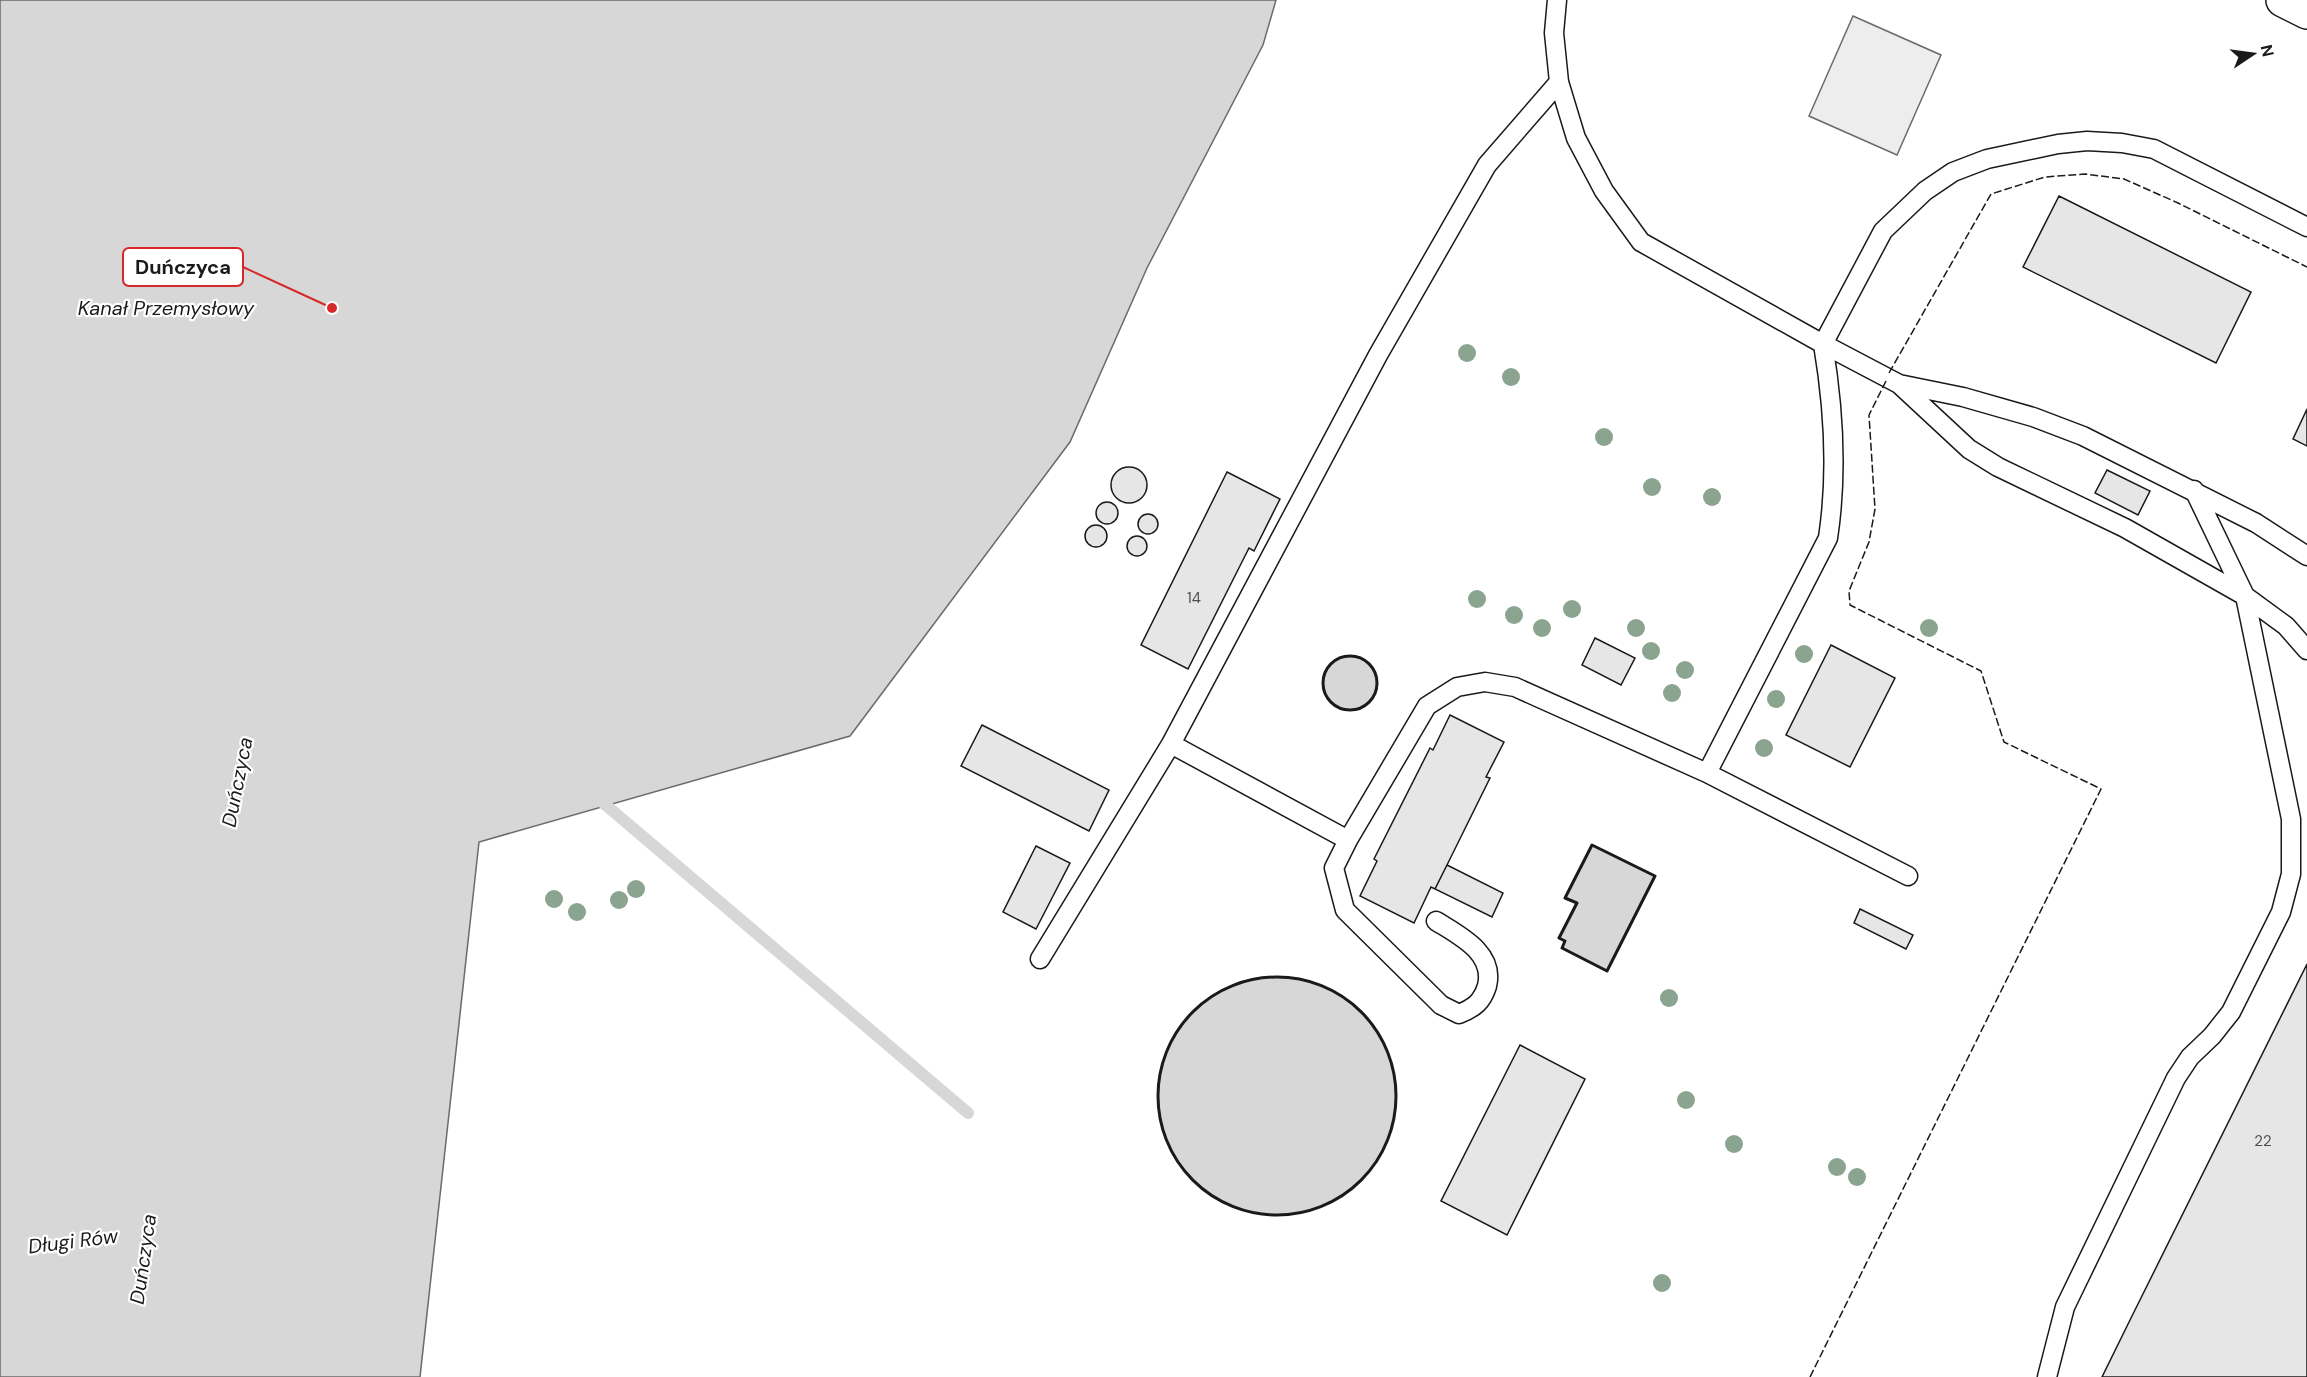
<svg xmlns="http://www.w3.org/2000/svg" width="2307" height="1377" font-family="'DM Sans',sans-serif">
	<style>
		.built { fill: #ededed; stroke: #6a6a6a; stroke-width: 1.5 }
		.water { fill: #d7d7d7; stroke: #6a6a6a; stroke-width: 1.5 }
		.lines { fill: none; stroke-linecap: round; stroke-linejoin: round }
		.stream { stroke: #d7d7d7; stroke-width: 12 }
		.building { fill: #e6e6e6; stroke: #1a1a1a; stroke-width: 1.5 }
		.service-casing { stroke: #1a1a1a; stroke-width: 21 }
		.minor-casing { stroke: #1a1a1a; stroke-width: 36 }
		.service { stroke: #fff; stroke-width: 18 }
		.minor { stroke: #fff; stroke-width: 33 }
		.fence { stroke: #1a1a1a; stroke-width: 1.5; stroke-dasharray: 8 3; stroke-linecap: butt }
		.wall { stroke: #1a1a1a; stroke-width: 3 }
		.tree { fill: #8aa48f }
		.labels { text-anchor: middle; stroke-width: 4.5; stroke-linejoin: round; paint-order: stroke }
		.number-label { font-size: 15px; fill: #4d4d4d }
		.water-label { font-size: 20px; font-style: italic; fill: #1a1a1a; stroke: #fff }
		.leader { fill: none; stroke: #d62828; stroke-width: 2 }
		.callout-dot { fill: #d62828; stroke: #fff; stroke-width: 2 }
		.callout { fill: #fff; stroke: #d62828; stroke-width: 2 }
		.callout-label { font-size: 20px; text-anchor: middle; font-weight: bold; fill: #1a1a1a }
	</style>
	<rect width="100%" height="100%" fill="#fff"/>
	<path class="built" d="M 1853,16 L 1941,55 L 1897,155 L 1809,116 Z"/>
	<path class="water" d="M 0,0 L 1276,0 L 1263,45 L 1147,268 L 1070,442 L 850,736 L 479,842 L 420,1377 L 0,1377 Z
		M1323 683a27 27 0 1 1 54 0a27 27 0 1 1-54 0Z
		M 1592,845 L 1655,876 L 1607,971 L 1562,948 L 1565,941 L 1559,938 L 1576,903 L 1565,898 Z
		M1158 1096a119 119 0 1 1 238 0a119 119 0 1 1-238 0Z"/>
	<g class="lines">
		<path class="stream" d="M 594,795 L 968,1113"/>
	</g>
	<path class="building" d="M 2059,196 L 2251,292 L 2216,363 L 2023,267 Z
		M 2307,409 L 2307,446 L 2293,439 Z
		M1111 485a18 18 0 1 1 36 0a18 18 0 1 1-36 0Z
		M 2107,470 L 2150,491 L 2138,515 L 2095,493 Z
		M 1227,472 L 1280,499 L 1254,551 L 1249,548 L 1188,669 L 1141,645 Z
		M1096 513a11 11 0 1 1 22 0a11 11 0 1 1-22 0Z
		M1138 524a10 10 0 1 1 20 0a10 10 0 1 1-20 0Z
		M1085 536a11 11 0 1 1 22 0a11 11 0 1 1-22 0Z
		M1127 546a10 10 0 1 1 20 0a10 10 0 1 1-20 0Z
		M 1595,638 L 1635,658 L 1621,685 L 1582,665 Z
		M 1831,645 L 1895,678 L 1850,767 L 1786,735 Z
		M 1450,715 L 1504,742 L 1486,777 L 1490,778 L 1447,865 L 1435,889 L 1431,887 L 1414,923 L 1360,896 L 1377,861 L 1374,859 L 1430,748 L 1433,750 Z
		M 982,725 L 1109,790 L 1089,831 L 961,766 Z
		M 1036,846 L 1070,863 L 1036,929 L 1003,912 Z
		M 1447,865 L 1503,893 L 1492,917 L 1435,889 Z
		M 1860,909 L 1913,935 L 1906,949 L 1854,923 Z
		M 2307,964 L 2307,1377 L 2102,1377 L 2131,1318 Z
		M 1520,1045 L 1585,1079 L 1507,1235 L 1441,1201 Z"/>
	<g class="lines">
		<defs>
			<path id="service" d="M 1557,0 L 1554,33 L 1559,82 L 1576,138 L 1604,191 L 1641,242 L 1823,344 C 1834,409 1838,472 1828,538 L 1707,773 L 1515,687 L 1485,682 L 1457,687 L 1427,706 L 1348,840 L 1171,744 L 1378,355 L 1487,165 L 1559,82
				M 2307,227 L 2154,149 L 2122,143 L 2087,141 L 2058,144 L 1987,159 L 1953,172 L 1925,191 L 1883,231 L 1823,344 L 1899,384 L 1963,397 L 2033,417 L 2083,436 L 2256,523 L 2307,556
				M 1899,384 L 1969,449 L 1998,467 L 2125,528 L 2245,596 L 2286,626 L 2307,650
				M 1707,773 L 1908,876
				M 1348,840 L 1334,868 L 1345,910 L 1441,1005 L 1459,1014 C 1474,1008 1482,1002 1487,986 C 1495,953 1460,936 1436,921
				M 1040,959 L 1171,744
				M 2047,1377 L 2065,1307 L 2176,1078 L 2190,1057 L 2212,1036 L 2231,1012 L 2281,912 L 2291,874 L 2291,819 L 2245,596 L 2194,490"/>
			<path id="minor" d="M 2283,0 L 2307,12"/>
		</defs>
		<use href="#service" class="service-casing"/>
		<use href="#minor" class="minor-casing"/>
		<use href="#service" class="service"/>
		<use href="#minor" class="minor"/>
		<path class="fence" d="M 1889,373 L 1991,194 L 2045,177 L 2085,174 L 2124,179 L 2178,203 L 2307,267
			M 1810,1377 L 2101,789 L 2004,742 L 1981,671 L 1850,605 L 1849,591 L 1869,542 L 1875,509 L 1869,415 L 1886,381"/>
		<path class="wall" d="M1323 683a27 27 0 1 1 54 0a27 27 0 1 1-54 0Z
			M 1592,845 L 1655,876 L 1607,971 L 1562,948 L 1565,941 L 1559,938 L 1577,903 L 1565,898 Z
			M1158 1096a119 119 0 1 1 238 0a119 119 0 1 1-238 0Z"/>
	</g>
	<g class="tree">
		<circle cx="1467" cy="353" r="9"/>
		<circle cx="1511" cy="377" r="9"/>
		<circle cx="1604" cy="437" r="9"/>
		<circle cx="1652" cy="487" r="9"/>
		<circle cx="1712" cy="497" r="9"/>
		<circle cx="1477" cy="599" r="9"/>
		<circle cx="1572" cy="609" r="9"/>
		<circle cx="1514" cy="615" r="9"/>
		<circle cx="1542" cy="628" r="9"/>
		<circle cx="1636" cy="628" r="9"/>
		<circle cx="1929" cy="628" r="9"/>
		<circle cx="1651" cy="651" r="9"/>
		<circle cx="1804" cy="654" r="9"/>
		<circle cx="1685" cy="670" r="9"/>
		<circle cx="1672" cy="693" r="9"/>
		<circle cx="1776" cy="699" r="9"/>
		<circle cx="1764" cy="748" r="9"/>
		<circle cx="636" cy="889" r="9"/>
		<circle cx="554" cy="899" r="9"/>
		<circle cx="619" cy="900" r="9"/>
		<circle cx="577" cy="912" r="9"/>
		<circle cx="1669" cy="998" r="9"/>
		<circle cx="1686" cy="1100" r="9"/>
		<circle cx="1734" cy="1144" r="9"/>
		<circle cx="1837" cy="1167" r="9"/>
		<circle cx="1857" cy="1177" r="9"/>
		<circle cx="1662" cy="1283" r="9"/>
	</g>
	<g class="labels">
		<g class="number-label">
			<text x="1194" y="603">14</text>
			<text x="2263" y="1146">22</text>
		</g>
		<g class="water-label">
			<text x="166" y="315">Kanał Przemysłowy</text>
			<text transform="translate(237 782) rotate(-79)" y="7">Duńczyca</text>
			<text transform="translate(73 1241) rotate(-7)" y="7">Długi Rów</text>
			<text transform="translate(143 1259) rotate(-82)" y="7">Duńczyca</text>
		</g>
	</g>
	<path class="leader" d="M332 308L243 267"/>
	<circle class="callout-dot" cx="332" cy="308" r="6"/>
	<rect class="callout" x="123" y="248" width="120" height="38" rx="6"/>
	<g class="callout-label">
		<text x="183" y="274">Duńczyca</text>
	</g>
	<g transform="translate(2253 54) rotate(77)" stroke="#ffffff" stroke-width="4.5" paint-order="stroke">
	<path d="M0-4.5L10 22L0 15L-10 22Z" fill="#1a1a1a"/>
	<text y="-9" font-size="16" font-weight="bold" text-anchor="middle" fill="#1a1a1a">N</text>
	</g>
</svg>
